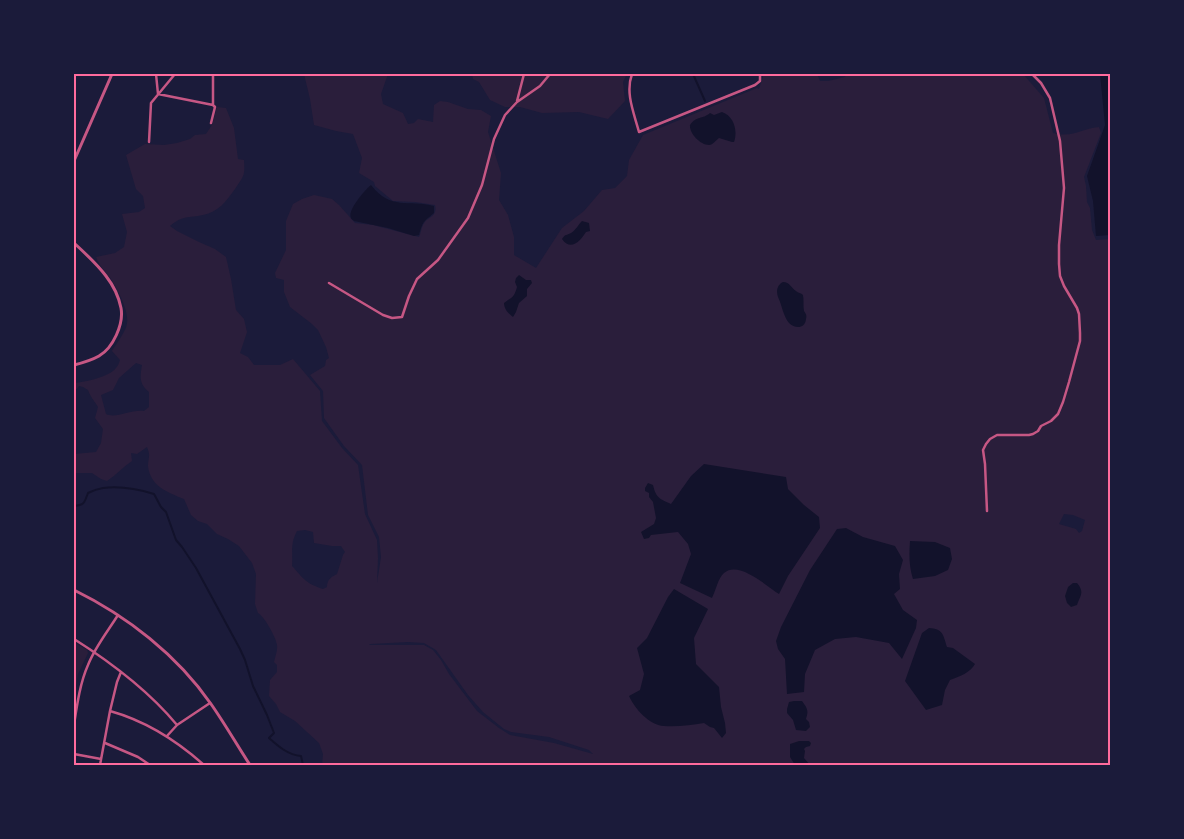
<svg xmlns="http://www.w3.org/2000/svg" width="1184" height="839" font-family="Cabin,sans-serif">
	<style>
		.green { fill: #2a1e3b; fill-rule: evenodd }
		.water { fill: #12122b }
		.lines { fill: none; stroke-linecap: round; stroke-linejoin: round }
		.stream { stroke: #12122b; stroke-width: 2 }
		.minor { stroke: #c65784; stroke-width: 2.5 }
		.tertiary { stroke: #c65784; stroke-width: 3 }
		.neatline { fill: none; stroke: #ff6b9d; stroke-width: 2 }
	</style>
	<rect width="100%" height="100%" fill="#1b1b3a"/>
	<path class="green" d="M 304,74 L 388,74 L 381,94 L 383,104 L 403,113 L 408,124 L 414,123 L 418,119 L 433,122 L 434,105 L 440,101 L 448,102 L 468,109 L 481,110 L 491,116 L 488,132 L 501,173 L 499,200 L 508,215 L 514,237 L 514,255 L 536,268 L 562,228 L 584,211 L 602,190 L 615,188 L 627,176 L 629,160 L 643,135 L 757,88 L 759,89 L 763,77 L 762,74 L 817,74 L 820,81 L 828,81 L 845,77 L 847,74 L 1023,74 L 1044,98 L 1053,133 C 1074,138 1080,129 1099,127 L 1101,133 L 1084,177 L 1086,186 L 1087,202 L 1090,208 L 1092,230 L 1096,240 L 1110,239 L 1110,765 L 322,765 L 323,754 L 319,743 L 295,721 L 280,712 L 276,704 L 269,696 L 270,680 L 277,672 L 277,665 L 274,662 C 275,657 278,650 277,645 C 276,637 264,616 258,613 L 255,604 L 256,574 L 252,563 L 239,546 L 228,539 L 217,534 L 207,524 L 198,521 L 191,515 L 184,499 C 167,492 150,486 148,466 C 148,458 151,456 147,447 L 137,454 L 131,453 L 132,461 C 123,467 116,475 107,481 L 101,479 L 92,473 L 74,473 L 74,454 L 96,452 L 101,443 L 103,429 L 95,418 L 98,407 C 95,402 90,396 88,390 L 83,387 L 79,386 L 77,389 L 74,390 L 74,383 C 85,382 109,377 116,368 C 118,366 119,363 120,360 L 112,351 C 116,344 127,330 127,323 C 129,311 118,290 111,279 C 105,272 99,265 96,257 L 115,253 L 124,247 L 127,232 L 122,214 L 139,212 L 145,208 L 143,196 L 136,189 L 126,155 L 145,144 L 164,145 L 177,143 L 190,139 L 195,135 L 206,134 L 212,125 L 217,107 L 226,108 L 234,128 L 238,159 L 244,160 C 245,177 244,175 235,189 C 226,201 219,212 203,215 C 188,218 183,215 170,226 L 177,231 L 199,242 L 215,249 L 226,257 L 231,279 L 236,310 L 244,319 L 247,332 L 240,353 L 248,357 L 254,365 L 280,365 L 293,359 L 320,391 L 322,421 L 342,448 L 358,465 L 365,514 L 377,540 L 378,558 L 377,583 L 381,557 L 379,537 L 368,515 L 362,465 L 344,446 L 324,418 L 323,391 L 310,375 L 325,366 L 326,360 L 329,358 L 326,347 L 318,330 L 312,324 L 290,307 L 284,292 L 284,280 L 276,278 L 275,273 L 286,250 L 286,221 L 293,204 L 302,199 L 314,195 L 332,199 L 339,205 L 355,223 L 373,225 L 419,237 C 421,233 421,229 423,225 C 427,216 438,218 435,205 L 415,202 L 393,201 L 375,186 L 374,182 L 359,173 L 362,158 L 353,134 L 336,131 L 314,125 L 310,99 ZM 136,363 L 142,365 C 140,377 139,384 149,392 L 149,407 L 144,411 C 131,409 116,419 106,414 L 101,395 L 113,390 L 119,378 ZM 1064,514 L 1073,515 L 1085,520 L 1082,531 L 1079,533 L 1076,529 L 1059,524 ZM 305,530 L 313,532 L 314,543 L 332,546 L 341,546 L 345,552 L 343,555 L 337,574 C 331,577 327,580 327,587 L 323,589 C 305,583 304,579 292,566 C 293,552 290,544 297,531 ZM 408,642 L 424,643 L 436,650 L 468,695 L 483,712 L 504,729 L 511,732 L 549,737 L 589,750 L 593,754 L 554,743 L 510,735 L 499,728 L 477,711 L 449,674 L 441,660 L 433,650 L 424,645 L 369,645 L 370,644 Z
		M 472,74 L 627,74 L 623,82 L 625,101 L 608,119 L 579,112 L 542,113 L 520,107 L 505,107 L 490,100 L 479,82 L 473,79 Z
		M 74,642 L 87,650 L 88,653 L 78,674 L 74,699 Z"/>
	<path class="water" d="M 1100,74 L 1110,74 L 1110,235 L 1096,236 L 1093,201 L 1087,176 L 1105,125 Z
		M 722,112 C 734,116 738,131 734,142 L 732,142 L 719,138 C 716,140 713,145 709,145 C 700,145 689,133 690,125 C 697,115 702,120 710,113 L 714,115 Z
		M 371,185 C 391,211 408,199 434,206 L 434,213 C 423,222 423,221 419,235 L 414,236 L 388,228 L 354,221 C 353,220 351,219 351,218 C 347,210 366,189 371,185 Z
		M 582,221 L 589,223 L 590,231 L 586,232 C 581,240 571,252 562,239 C 566,233 566,236 571,233 C 575,231 579,224 582,221 Z
		M 519,275 L 526,280 L 531,280 L 532,283 L 527,289 L 527,296 L 519,303 L 516,312 L 513,317 C 508,313 504,309 504,303 C 512,297 514,298 517,287 L 515,282 L 516,278 Z
		M 783,282 C 790,282 791,288 796,291 C 798,293 801,293 803,295 C 804,300 803,306 804,311 C 806,314 807,315 806,319 C 805,329 795,329 789,323 C 783,316 782,305 778,297 C 776,291 777,285 783,282 Z
		M 704,464 L 786,477 L 788,489 L 804,505 L 819,517 L 820,528 L 788,576 L 779,594 C 766,586 739,560 724,573 C 718,578 716,590 712,598 L 680,583 L 691,554 L 688,544 L 678,532 L 651,535 L 649,538 L 644,539 L 641,532 L 654,524 L 656,518 L 653,502 L 649,497 L 649,493 L 645,491 L 645,488 L 648,483 L 653,485 C 656,498 660,499 671,504 L 691,476 Z
		M 846,528 L 863,537 L 895,546 L 903,560 L 899,574 L 900,589 L 894,594 L 903,610 L 917,620 L 916,628 L 902,659 L 889,643 L 856,637 L 835,639 L 815,650 L 805,674 L 804,692 L 787,694 L 785,659 L 778,649 L 776,641 L 781,627 L 810,570 L 837,529 Z
		M 910,541 L 935,542 L 950,548 L 952,559 L 948,570 L 935,576 L 913,579 C 909,567 909,554 910,541 Z
		M 1073,583 L 1077,583 C 1085,592 1080,596 1077,605 L 1071,607 L 1067,603 L 1065,596 L 1068,587 Z
		M 674,589 L 708,609 L 694,638 L 696,664 L 719,687 L 721,707 L 725,723 L 726,733 L 722,738 L 714,728 L 710,727 L 704,723 C 692,725 677,727 664,726 C 649,725 635,709 629,696 L 640,690 L 644,674 L 637,648 L 647,638 L 668,597 Z
		M 929,628 C 943,629 943,634 947,647 L 953,648 L 975,664 C 971,672 959,677 950,680 L 945,690 L 942,705 L 926,710 L 905,681 L 922,633 Z
		M 794,701 L 802,701 C 807,708 809,710 806,719 L 809,722 L 810,727 L 806,731 L 796,730 L 793,720 L 787,713 L 787,709 L 789,702 Z
		M 799,741 L 809,741 L 811,743 L 810,746 L 806,747 L 804,749 L 805,751 L 804,758 L 810,765 L 795,765 L 790,757 L 790,744 Z"/>
	<g class="lines">
		<path class="stream" d="M 693,74 L 705,101
			M 74,506 C 85,505 84,503 88,493 C 92,491 97,489 103,488 C 119,486 138,489 154,494 L 161,507 L 166,512 L 176,540 L 182,547 L 196,568 L 240,649 L 245,660 L 253,686 L 267,715 L 274,733 L 269,738 C 278,746 288,755 301,756 L 303,765"/>
		<path class="minor" d="M 156,74 L 158,94 L 213,105
			M 632,74 C 625,93 634,113 639,132 L 755,85 L 760,81 L 760,74
			M 517,101 L 524,74
			M 211,123 L 215,107 L 213,105 L 213,74
			M 149,142 L 151,103 L 175,74
			M 329,283 L 383,315 L 392,318 L 402,317 L 409,296 L 417,279 L 438,260 L 468,218 L 482,185 L 494,139 L 505,115 L 517,102 L 540,86 L 550,74
			M 987,511 L 985,464 L 983,450 L 986,444 L 990,439 L 997,435 L 1029,435 L 1033,434 L 1038,431 L 1041,426 L 1051,421 L 1058,414 L 1063,402 L 1069,382 L 1080,341 L 1080,333 L 1079,314 L 1077,308 L 1064,286 L 1060,276 L 1059,264 L 1059,245 L 1064,188 L 1060,141 L 1050,98 L 1041,83 L 1032,74
			M 74,639 C 112,663 148,690 177,725
			M 110,711 C 146,721 176,740 204,765
			M 74,725 C 77,705 80,683 88,665 C 95,647 108,631 118,615
			M 167,736 L 177,725 L 210,703
			M 105,743 L 138,757 L 150,765
			M 74,754 L 101,759
			M 100,765 L 110,711 L 117,682 L 121,672"/>
		<path class="tertiary" d="M 74,161 L 112,74
			M 74,243 C 85,253 97,264 106,276 C 113,285 119,298 121,308 C 124,324 113,348 99,356 C 92,360 82,363 74,365
			M 74,590 C 127,616 177,655 211,704 C 225,724 237,745 250,765"/>
	</g>
	<rect width="1184" height="839" fill="none" stroke="#1b1b3a" stroke-width="150"/>
	<rect x="75" y="75" width="1034" height="689" class="neatline"/>
</svg>
